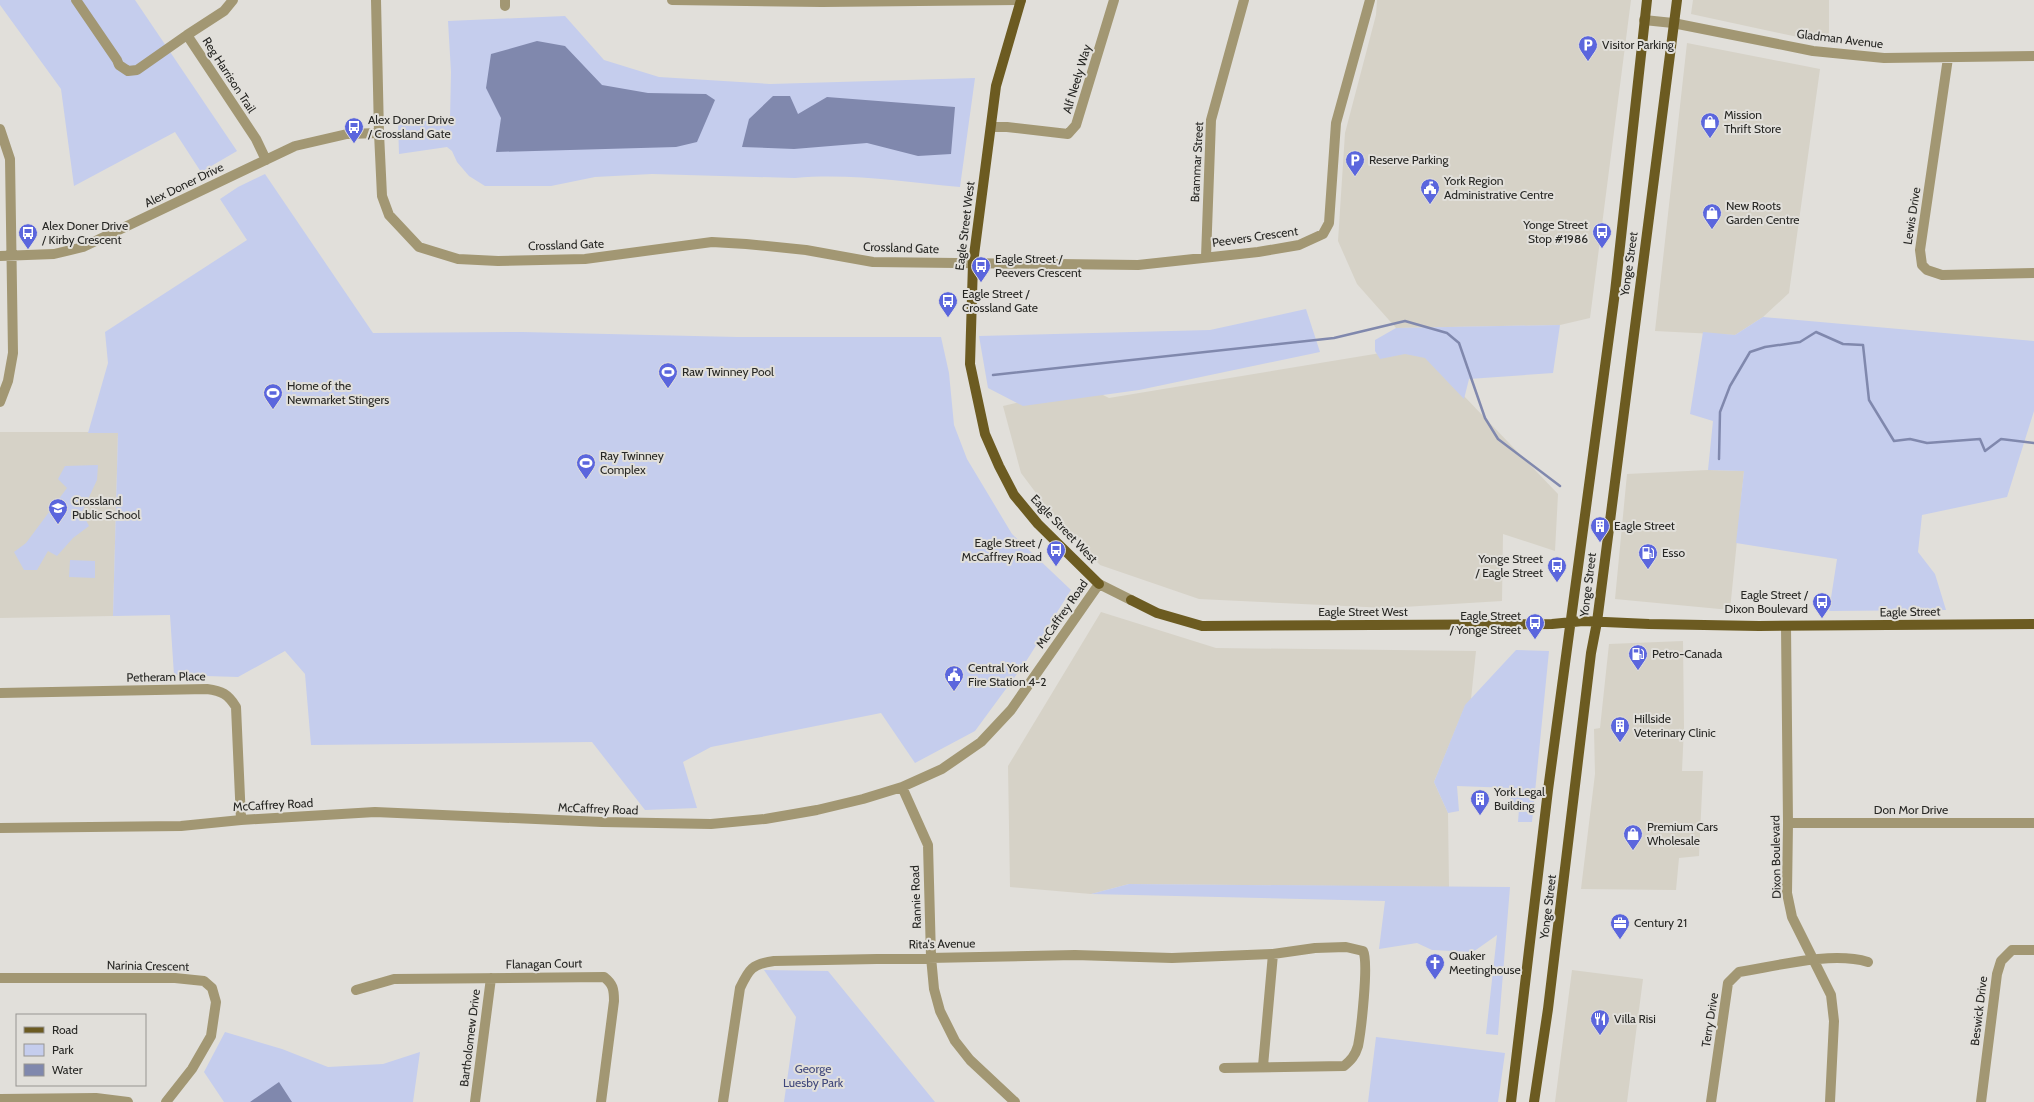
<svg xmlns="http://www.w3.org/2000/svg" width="2034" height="1102" font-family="Cabin,sans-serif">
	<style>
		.built { fill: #d6d2c7 }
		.green { fill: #c5cded }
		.water { fill: #8088ad }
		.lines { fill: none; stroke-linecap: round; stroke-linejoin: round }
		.stream { stroke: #8088ad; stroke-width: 2.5 }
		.minor { stroke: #a29773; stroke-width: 10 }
		.major { stroke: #6c5b21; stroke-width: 10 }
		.labels { text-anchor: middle; stroke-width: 4; stroke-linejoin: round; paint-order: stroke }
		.street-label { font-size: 12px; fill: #272724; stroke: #e1dfda }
		.poi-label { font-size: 12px; fill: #272724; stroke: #e1dfda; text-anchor: start }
		.park-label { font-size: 12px; fill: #40487c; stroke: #e1dfda }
	</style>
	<rect width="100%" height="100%" fill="#e1dfda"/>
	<path class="built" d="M 1377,0 L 1631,0 L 1590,318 L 1560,325 L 1396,328 L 1357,284 L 1338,241 L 1345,133 L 1376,15 Z
		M 1693,0 L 1829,0 L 1829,41 L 1793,36 L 1691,14 Z
		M 1687,43 L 1820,69 L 1789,293 L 1763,317 L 1735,335 L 1655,331 Z
		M 1417,347 L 1558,494 L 1555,551 L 1503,534 L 1502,601 L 1387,608 L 1199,599 L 1100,565 L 1057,521 L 1021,473 L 1003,406 L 1087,387 L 1109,398 Z
		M 0,432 L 118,432 L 113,616 L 0,618 Z
		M 1708,470 L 1744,471 L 1730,610 L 1615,599 L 1627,474 Z
		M 1101,612 L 1216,648 L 1476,651 L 1471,699 L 1465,706 L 1434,782 L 1448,813 L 1449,887 L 1129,884 L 1091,894 L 1010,887 L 1008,766 Z
		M 1683,641 L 1684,727 L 1682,771 L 1703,771 L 1699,856 L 1679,858 L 1676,890 L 1581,889 L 1595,774 L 1594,729 L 1600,728 L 1609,644 Z
		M 1572,970 L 1643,979 L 1627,1102 L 1555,1102 Z"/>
	<path class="green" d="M 0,0 L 135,0 L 237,151 L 201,172 L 175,132 L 74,186 L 61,89 L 0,5 Z
		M 565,16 L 604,60 L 659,77 L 770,84 L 975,78 L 960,187 C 905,182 850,173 795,178 L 652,174 L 595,177 L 551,186 L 485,186 L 469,176 L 457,162 L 452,151 L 447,147 L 399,154 L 398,122 L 450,120 L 451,72 L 448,21 Z
		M 265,174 L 373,333 L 522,332 L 737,337 L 941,337 L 949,373 L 954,425 L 967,459 L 1012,534 L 1071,590 L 1025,663 L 975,731 L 915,763 L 881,713 L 711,747 L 683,762 L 697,808 L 645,810 L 592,742 L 311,745 L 305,674 L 285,651 L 238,677 L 174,675 L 170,615 L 113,616 L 118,433 L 88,433 L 108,363 L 105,332 L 247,240 L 220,199 L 238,187 Z
		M 1306,309 L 1320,352 L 1139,390 L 1023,406 L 988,388 L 979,336 L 1210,330 Z
		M 1763,317 L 2034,341 L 2034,411 L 2007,497 L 1922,515 L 1918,552 L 1935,574 L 1946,610 L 1829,611 L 1837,559 L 1736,543 L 1744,471 L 1708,470 L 1713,421 L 1690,414 L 1703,332 L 1735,335 Z
		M 1560,325 L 1553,373 L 1469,379 L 1464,399 L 1425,358 L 1405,354 L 1380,359 L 1375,351 L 1375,340 L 1396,328 Z
		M 98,465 L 97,480 L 82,512 L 89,526 L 73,538 L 57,556 L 48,551 L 37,570 L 24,570 L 14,552 L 26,543 L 67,488 L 58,479 L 65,466 Z
		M 70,560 L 95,561 L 95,578 L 69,577 Z
		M 1516,650 L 1549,651 L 1532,822 L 1518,822 L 1519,809 L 1510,803 L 1511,788 L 1457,786 L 1459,811 L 1448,813 L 1434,782 L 1465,705 Z
		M 1129,884 L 1510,887 L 1498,1035 L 1486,1034 L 1497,935 L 1473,952 L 1432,950 L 1417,943 L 1379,949 L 1385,901 L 1091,894 Z
		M 764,970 L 828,971 L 935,1102 L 784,1102 L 796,1017 Z
		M 225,1032 L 282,1049 L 328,1067 L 383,1064 L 420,1052 L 413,1102 L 224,1102 L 204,1072 Z
		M 1376,1037 L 1505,1053 L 1498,1102 L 1368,1102 Z"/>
	<path class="water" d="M 537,41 L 565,46 L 602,85 L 648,93 L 706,94 L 715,100 L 697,142 L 676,147 L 496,152 L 501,118 L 486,88 L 491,54 Z
		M 773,96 L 790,96 L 798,114 L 827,97 L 955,107 L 951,154 L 918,156 L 867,143 L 794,149 L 742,147 L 749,119 Z
		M 279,1082 L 292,1102 L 250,1102 Z"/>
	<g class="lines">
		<path class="stream" d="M 993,375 L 1334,338 L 1405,321 L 1447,333 L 1459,343 L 1485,418 L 1498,439 L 1560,486
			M 1719,459 L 1720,412 L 1730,386 L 1750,352 L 1765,347 L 1800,342 L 1816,332 L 1843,344 L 1863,345 L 1869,400 L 1894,441 L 1910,439 L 1927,443 L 1980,439 L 1985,451 L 2001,439 L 2034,443"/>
		<path class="minor" d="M 76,0 L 117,60 L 119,65 L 128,71 L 137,70 L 187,35
			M 233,0 L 224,11 L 187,35 L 256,139 L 266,160
			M 376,0 L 379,133 L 382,196 L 389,215 L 419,247 L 458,259 L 498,261 L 585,259 L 712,242 L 746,244 L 806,250 L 873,262 L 1138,265 L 1258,252 L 1299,245 L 1323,234 L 1329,223 L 1336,123 L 1370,0
			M 505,0 L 505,6
			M 672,0 L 822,2 L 1021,0
			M 1644,20 L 1673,23 L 1813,51 L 1884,58 L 2034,56
			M 1948,58 L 1920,250 L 1922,265 L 1927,270 L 1942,275 L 2034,273
			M 991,127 L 1007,127 L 1068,134 L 1076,125 L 1114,0
			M 0,129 L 10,159 L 13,353 L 8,381 L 0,402
			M 0,256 L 54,254 L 83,247 L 295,146 L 347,134 L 379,133
			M 1206,257 L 1211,120 L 1244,0
			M 1786,626 L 1788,823 L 1787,893 L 1792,917 L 1831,995 L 1834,1021 L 1830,1102
			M 0,693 L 207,689 C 222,691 228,694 236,707 L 241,820
			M 902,787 L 928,845 L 931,957 L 934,989 L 940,1011 L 955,1041 L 970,1060 L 1015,1102
			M 1788,823 L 2034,823
			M 0,828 L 181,826 L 241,820 L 375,812 L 602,822 L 711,824 L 765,819 L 817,810 L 863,799 L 902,787 L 942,769 L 981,742 L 1011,710 L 1099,584 L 1131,600
			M 0,978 L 175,978 L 204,981 L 212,988 L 216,1002 L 211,1036 L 192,1069 L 166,1102
			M 356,990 L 394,979 L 604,977 C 613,984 614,989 614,1001 L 601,1102
			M 1263,1066 L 1273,954
			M 0,1099 L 96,1098 L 128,1102
			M 475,1102 L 491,978
			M 723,1102 L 740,988 C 749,969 752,964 774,961 L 1075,955 L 1172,958 L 1273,954 L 1315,948 L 1346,947 L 1363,951 C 1369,962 1361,1031 1358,1046 C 1355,1056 1351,1060 1344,1066 L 1224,1068
			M 1711,1102 L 1728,983 L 1739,972 C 1777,966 1832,951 1868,962
			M 1981,1102 L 1997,974 L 2001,961 L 2012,950 L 2034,950"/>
		<path class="major" d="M 1021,0 L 996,86 L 973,263 L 970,364 L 985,434 L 999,466 L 1014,495 L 1038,524 L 1099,584
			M 1131,600 L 1157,613 L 1202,626 L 1552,624 L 1583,621 L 1649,624 L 1759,626 L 2034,624
			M 1511,1102 L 1548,790 L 1615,292 L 1647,0
			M 1534,1102 L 1548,1009 L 1591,653 L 1597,622 L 1677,0"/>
	</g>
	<defs>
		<symbol id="parking-pin" viewBox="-11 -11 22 30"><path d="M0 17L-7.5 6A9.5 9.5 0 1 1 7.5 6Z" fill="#5b66dd" stroke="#e1dfda"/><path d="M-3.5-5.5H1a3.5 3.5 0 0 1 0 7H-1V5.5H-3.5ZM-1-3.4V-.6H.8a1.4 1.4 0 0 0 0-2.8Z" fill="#fff"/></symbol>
		<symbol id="shop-pin" viewBox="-11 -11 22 30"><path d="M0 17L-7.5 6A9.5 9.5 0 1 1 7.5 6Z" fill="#5b66dd" stroke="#e1dfda"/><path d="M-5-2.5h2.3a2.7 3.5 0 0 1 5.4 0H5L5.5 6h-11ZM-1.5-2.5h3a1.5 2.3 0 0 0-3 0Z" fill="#fff"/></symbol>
		<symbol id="bus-pin" viewBox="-11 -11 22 30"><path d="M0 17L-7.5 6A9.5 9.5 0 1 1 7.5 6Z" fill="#5b66dd" stroke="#e1dfda"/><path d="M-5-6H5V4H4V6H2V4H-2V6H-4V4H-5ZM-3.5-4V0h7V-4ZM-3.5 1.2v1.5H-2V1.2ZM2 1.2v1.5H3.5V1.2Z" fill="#fff"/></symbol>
		<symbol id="civic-pin" viewBox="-11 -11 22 30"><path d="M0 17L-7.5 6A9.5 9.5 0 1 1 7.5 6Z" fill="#5b66dd" stroke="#e1dfda"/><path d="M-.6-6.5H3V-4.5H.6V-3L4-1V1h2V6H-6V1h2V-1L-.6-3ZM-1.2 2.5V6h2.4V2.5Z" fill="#fff"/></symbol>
		<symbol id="stadium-pin" viewBox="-11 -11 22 30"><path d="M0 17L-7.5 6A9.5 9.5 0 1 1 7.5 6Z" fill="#5b66dd" stroke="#e1dfda"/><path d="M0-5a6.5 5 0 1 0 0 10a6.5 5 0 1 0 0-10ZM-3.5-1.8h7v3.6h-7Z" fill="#fff"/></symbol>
		<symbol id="school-pin" viewBox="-11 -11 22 30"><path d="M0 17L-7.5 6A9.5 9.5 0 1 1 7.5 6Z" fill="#5b66dd" stroke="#e1dfda"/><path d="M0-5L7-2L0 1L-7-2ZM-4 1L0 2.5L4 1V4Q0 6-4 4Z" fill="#fff"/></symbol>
		<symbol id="building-pin" viewBox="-11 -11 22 30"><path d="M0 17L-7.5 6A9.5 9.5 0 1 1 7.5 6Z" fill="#5b66dd" stroke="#e1dfda"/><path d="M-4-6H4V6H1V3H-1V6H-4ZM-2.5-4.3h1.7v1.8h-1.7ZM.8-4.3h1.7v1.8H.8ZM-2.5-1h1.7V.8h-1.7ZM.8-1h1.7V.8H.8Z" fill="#fff"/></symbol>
		<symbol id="fuel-pin" viewBox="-11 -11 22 30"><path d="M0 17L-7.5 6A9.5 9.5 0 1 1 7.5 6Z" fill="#5b66dd" stroke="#e1dfda"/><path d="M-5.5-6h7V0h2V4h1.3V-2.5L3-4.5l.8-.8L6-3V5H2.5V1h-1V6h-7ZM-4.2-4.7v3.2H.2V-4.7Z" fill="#fff"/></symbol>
		<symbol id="office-pin" viewBox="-11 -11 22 30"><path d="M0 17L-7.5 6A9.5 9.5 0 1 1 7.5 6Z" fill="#5b66dd" stroke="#e1dfda"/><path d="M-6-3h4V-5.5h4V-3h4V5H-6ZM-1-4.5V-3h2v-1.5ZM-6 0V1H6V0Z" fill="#fff"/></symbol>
		<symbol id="church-pin" viewBox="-11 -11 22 30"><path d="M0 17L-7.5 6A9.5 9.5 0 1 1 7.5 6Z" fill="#5b66dd" stroke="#e1dfda"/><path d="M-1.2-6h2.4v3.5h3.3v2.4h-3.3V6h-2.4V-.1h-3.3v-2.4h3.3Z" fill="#fff"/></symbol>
		<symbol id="restaurant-pin" viewBox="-11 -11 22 30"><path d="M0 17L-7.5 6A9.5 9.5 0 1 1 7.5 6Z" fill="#5b66dd" stroke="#e1dfda"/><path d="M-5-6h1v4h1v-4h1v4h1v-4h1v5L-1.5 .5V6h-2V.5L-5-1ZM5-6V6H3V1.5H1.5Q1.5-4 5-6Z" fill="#fff"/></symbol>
	</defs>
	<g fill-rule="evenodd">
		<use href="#parking-pin" x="1577" y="34" width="22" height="30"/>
		<use href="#shop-pin" x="1699" y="111" width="22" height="30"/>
		<use href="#bus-pin" x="343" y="116" width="22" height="30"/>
		<use href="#parking-pin" x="1344" y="149" width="22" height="30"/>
		<use href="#civic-pin" x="1419" y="177" width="22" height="30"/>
		<use href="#shop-pin" x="1701" y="202" width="22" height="30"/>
		<use href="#bus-pin" x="1591" y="221" width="22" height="30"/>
		<use href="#bus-pin" x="17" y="222" width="22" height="30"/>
		<use href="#bus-pin" x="970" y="255" width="22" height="30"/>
		<use href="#bus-pin" x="937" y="290" width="22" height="30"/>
		<use href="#stadium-pin" x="657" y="361" width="22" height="30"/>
		<use href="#stadium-pin" x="262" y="382" width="22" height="30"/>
		<use href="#stadium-pin" x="575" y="452" width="22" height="30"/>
		<use href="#school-pin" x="47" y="497" width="22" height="30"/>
		<use href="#building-pin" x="1589" y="515" width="22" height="30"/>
		<use href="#bus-pin" x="1045" y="539" width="22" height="30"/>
		<use href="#fuel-pin" x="1637" y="542" width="22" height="30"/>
		<use href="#bus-pin" x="1546" y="555" width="22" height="30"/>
		<use href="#bus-pin" x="1811" y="591" width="22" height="30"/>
		<use href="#bus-pin" x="1524" y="612" width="22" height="30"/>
		<use href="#fuel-pin" x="1627" y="643" width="22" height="30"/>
		<use href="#civic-pin" x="943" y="664" width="22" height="30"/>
		<use href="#building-pin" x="1609" y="715" width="22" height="30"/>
		<use href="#building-pin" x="1469" y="788" width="22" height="30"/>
		<use href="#shop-pin" x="1622" y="823" width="22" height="30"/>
		<use href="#office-pin" x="1609" y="912" width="22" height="30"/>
		<use href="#church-pin" x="1424" y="952" width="22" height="30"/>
		<use href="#restaurant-pin" x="1589" y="1008" width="22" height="30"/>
	</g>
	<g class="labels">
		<g class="street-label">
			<text transform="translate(1840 39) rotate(7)" y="4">Gladman Avenue</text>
			<text transform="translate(229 75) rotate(57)" y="4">Reg Harrison Trail</text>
			<text transform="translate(1077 79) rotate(-73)" y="4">Alf Neely Way</text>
			<text transform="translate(1197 162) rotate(-87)" y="4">Brammar Street</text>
			<text transform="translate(184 185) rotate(-26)" y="4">Alex Doner Drive</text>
			<text transform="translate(1912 216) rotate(-81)" y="4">Lewis Drive</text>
			<text transform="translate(965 226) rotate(-83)" y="4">Eagle Street West</text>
			<text transform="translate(1255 237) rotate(-8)" y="4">Peevers Crescent</text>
			<text transform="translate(566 245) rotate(-2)" y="4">Crossland Gate</text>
			<text transform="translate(901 248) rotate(2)" y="4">Crossland Gate</text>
			<text transform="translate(1629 264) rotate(-82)" y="4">Yonge Street</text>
			<text transform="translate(1064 529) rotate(46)" y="4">Eagle Street West</text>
			<text transform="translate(1588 585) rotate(-83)" y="4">Yonge Street</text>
			<text x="1363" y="616">Eagle Street West</text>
			<text transform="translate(1910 612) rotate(-1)" y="4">Eagle Street</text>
			<text transform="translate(1062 614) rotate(-55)" y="4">McCaffrey Road</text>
			<text transform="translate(166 677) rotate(-1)" y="4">Petheram Place</text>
			<text transform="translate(273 805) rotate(-3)" y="4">McCaffrey Road</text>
			<text transform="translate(598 809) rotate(2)" y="4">McCaffrey Road</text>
			<text x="1911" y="814">Don Mor Drive</text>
			<text transform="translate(1776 857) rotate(-91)" y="4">Dixon Boulevard</text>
			<text transform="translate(916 897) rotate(-92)" y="4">Rannie Road</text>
			<text transform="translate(1548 907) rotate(-83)" y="4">Yonge Street</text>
			<text transform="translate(942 944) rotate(-1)" y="4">Rita's Avenue</text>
			<text transform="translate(544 964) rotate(-1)" y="4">Flanagan Court</text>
			<text transform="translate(148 966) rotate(1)" y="4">Narinia Crescent</text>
			<text transform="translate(1979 1011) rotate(-83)" y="4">Beswick Drive</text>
			<text transform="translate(1710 1020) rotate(-81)" y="4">Terry Drive</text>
			<text transform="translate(470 1038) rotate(-83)" y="4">Bartholomew Drive</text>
		</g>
		<g class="poi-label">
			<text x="1602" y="49">Visitor Parking</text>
			<text x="1724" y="119">Mission<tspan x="1724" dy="14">Thrift Store</tspan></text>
			<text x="368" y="124">Alex Doner Drive<tspan x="368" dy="14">/ Crossland Gate</tspan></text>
			<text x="1369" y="164">Reserve Parking</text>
			<text x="1444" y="185">York Region<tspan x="1444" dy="14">Administrative Centre</tspan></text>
			<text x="1726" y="210">New Roots<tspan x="1726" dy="14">Garden Centre</tspan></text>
			<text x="1588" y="229" text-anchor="end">Yonge Street<tspan x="1588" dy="14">Stop #1986</tspan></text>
			<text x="42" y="230">Alex Doner Drive<tspan x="42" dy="14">/ Kirby Crescent</tspan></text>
			<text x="995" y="263">Eagle Street /<tspan x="995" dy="14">Peevers Crescent</tspan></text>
			<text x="962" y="298">Eagle Street /<tspan x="962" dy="14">Crossland Gate</tspan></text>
			<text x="682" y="376">Raw Twinney Pool</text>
			<text x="287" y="390">Home of the<tspan x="287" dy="14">Newmarket Stingers</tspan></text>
			<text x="600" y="460">Ray Twinney<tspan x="600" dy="14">Complex</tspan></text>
			<text x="72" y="505">Crossland<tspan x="72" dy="14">Public School</tspan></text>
			<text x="1614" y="530">Eagle Street</text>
			<text x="1042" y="547" text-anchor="end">Eagle Street /<tspan x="1042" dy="14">McCaffrey Road</tspan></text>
			<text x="1662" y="557">Esso</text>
			<text x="1543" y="563" text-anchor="end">Yonge Street<tspan x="1543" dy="14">/ Eagle Street</tspan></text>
			<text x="1808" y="599" text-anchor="end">Eagle Street /<tspan x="1808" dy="14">Dixon Boulevard</tspan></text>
			<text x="1521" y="620" text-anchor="end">Eagle Street<tspan x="1521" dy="14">/ Yonge Street</tspan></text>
			<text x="1652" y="658">Petro-Canada</text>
			<text x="968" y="672">Central York<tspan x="968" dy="14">Fire Station 4-2</tspan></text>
			<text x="1634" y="723">Hillside<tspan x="1634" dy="14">Veterinary Clinic</tspan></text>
			<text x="1494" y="796">York Legal<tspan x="1494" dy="14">Building</tspan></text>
			<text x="1647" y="831">Premium Cars<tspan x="1647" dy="14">Wholesale</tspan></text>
			<text x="1634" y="927">Century 21</text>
			<text x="1449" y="960">Quaker<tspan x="1449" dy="14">Meetinghouse</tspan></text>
			<text x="1614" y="1023">Villa Risi</text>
		</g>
		<g class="park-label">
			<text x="813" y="1073">George<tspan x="813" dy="14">Luesby Park</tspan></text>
		</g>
	</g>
	<rect x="16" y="1014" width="130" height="72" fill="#e1dfda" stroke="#979591"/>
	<rect x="24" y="1027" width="20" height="6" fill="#6c5b21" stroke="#979591"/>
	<text x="52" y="1034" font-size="12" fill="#272724">Road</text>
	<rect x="24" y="1044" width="20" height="12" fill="#c5cded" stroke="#979591"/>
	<text x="52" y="1054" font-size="12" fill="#272724">Park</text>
	<rect x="24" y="1064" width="20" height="12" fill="#8088ad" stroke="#979591"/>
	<text x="52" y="1074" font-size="12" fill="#272724">Water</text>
</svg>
